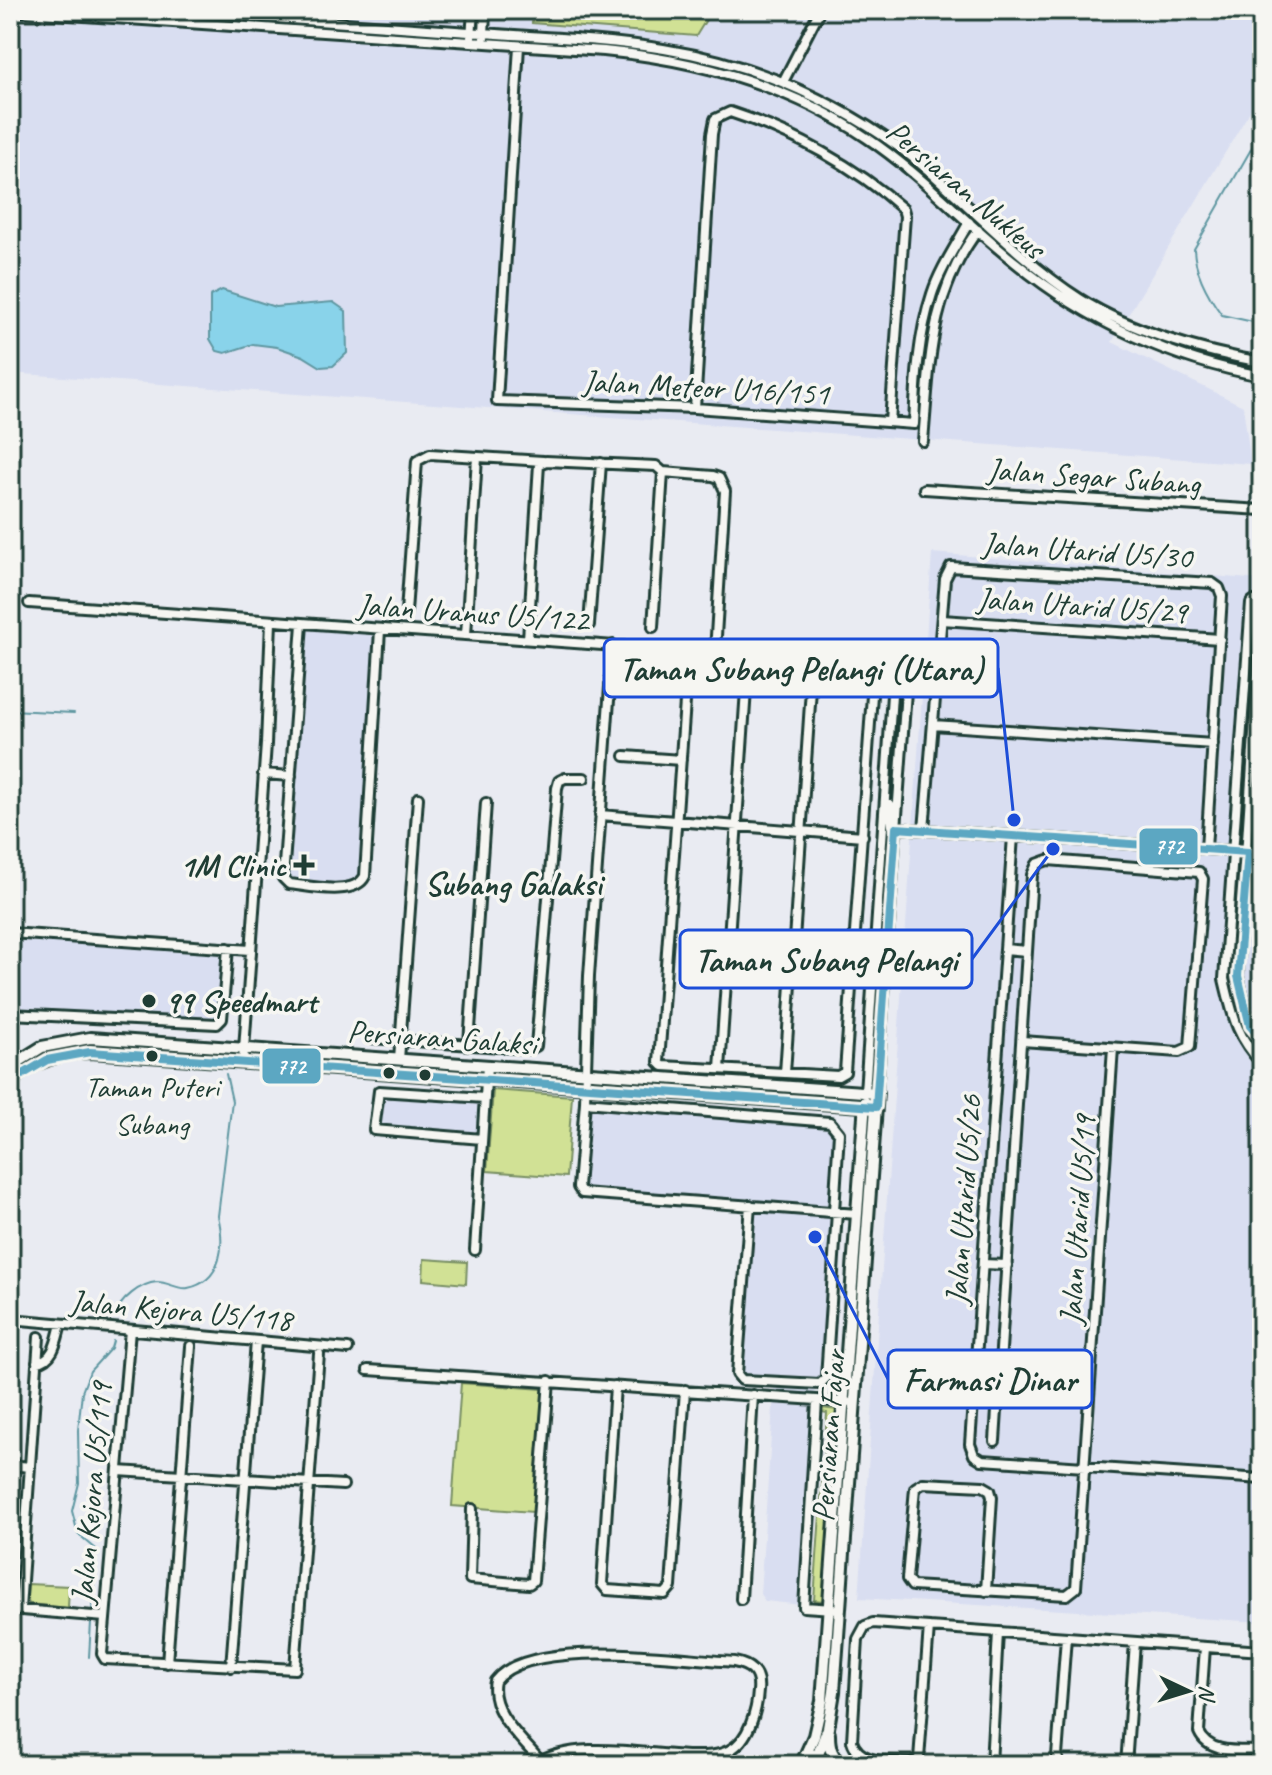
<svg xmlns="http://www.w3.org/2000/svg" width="1272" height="1775" font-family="Caveat,sans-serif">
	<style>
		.built { fill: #d9def1 }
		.green { fill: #d1e195; stroke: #788f64; stroke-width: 2 }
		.water { fill: #89d3ea; stroke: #5f97a1; stroke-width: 2 }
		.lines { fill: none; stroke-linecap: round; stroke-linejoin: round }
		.stream { stroke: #5f97a1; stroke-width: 2 }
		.minor-casing { stroke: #1f3d34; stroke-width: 14 }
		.major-casing { stroke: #1f3d34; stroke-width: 16 }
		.minor { stroke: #f6f6f2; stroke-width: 8 }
		.major { stroke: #f6f6f2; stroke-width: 10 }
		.bus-1-casing { stroke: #f6f6f2; stroke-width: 14 }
		.bus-1 { stroke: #5ca7c2; stroke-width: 8 }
		.poi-dot { fill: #1f3d34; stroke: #f6f6f2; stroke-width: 3 }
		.labels { text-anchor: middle; stroke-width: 7; stroke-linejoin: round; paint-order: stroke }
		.bus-label { font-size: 30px; fill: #1f3d34; stroke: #f6f6f2 }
		.street-label { font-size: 32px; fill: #1f3d34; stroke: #f6f6f2 }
		.poi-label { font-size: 32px; font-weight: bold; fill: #1f3d34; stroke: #f6f6f2; text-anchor: end }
		.neighbourhood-label { font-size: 34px; font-weight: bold; fill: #1f3d34; stroke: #f6f6f2 }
		.leader { fill: none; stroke: #1d4ed8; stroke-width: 3 }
		.callout-dot { fill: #1d4ed8; stroke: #f6f6f2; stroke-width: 3 }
		.callout { fill: #f6f6f2; stroke: #1d4ed8; stroke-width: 3 }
		.callout-label { font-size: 34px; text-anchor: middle; font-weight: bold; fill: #1f3d34 }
		.line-badge { stroke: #f6f6f2; stroke-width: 3 }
		.badge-label { font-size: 22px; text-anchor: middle; font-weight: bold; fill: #fff }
	</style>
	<rect width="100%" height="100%" fill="#e9ebf2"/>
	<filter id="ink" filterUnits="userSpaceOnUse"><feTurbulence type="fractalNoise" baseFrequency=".0125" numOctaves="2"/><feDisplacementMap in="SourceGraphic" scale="16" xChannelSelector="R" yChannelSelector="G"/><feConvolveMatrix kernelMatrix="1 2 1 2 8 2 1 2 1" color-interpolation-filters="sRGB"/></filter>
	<g filter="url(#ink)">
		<path class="built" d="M 10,10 L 1262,10 L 1262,91 L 1112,342 L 1243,406 L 1251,464 L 10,373 Z
			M 932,553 L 1262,580 L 1262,1622 L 859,1598 Z
			M 305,627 L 376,633 L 360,878 L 351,885 L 292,881 L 287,876 Z
			M 10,936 L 224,951 L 219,1015 L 211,1022 L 10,1011 Z
			M 381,1093 L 482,1101 L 479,1136 L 377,1128 Z
			M 587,1104 L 829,1124 L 836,1134 L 820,1380 L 816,1381 L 802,1605 L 765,1601 L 760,1594 L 775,1379 L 743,1377 L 740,1374 L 753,1203 L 583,1191 L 581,1186 Z"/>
		<path class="green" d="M 533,10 L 712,10 L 696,36 L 532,23 Z
			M 493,1090 L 572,1096 L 566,1177 L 487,1171 Z
			M 424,1259 L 467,1262 L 466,1284 L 423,1280 Z
			M 461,1383 L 543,1389 L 533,1512 L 452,1506 Z
			M 822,1408 L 838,1410 L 823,1601 L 814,1600 L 827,1413 L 822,1412 Z
			M 28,1584 L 69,1586 L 68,1608 L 29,1604 L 27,1598 Z"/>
		<path class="water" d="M 222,290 L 275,307 L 333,302 L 346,311 L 347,353 L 333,366 L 321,367 L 303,356 L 277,347 L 253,344 L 225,353 L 217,351 L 210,339 L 210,296 Z"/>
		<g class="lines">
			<path class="stream" d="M 1262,130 L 1194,249 C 1195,273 1208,296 1222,315 L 1262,324
				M 10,710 L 74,713
				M 115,1316 C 119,1300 141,1283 157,1282 C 168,1282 179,1290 188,1288 C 223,1281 225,1244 218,1216 L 232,1101 L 226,1074
				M 92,1610 L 96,1549 L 78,1534 L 72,1511 L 79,1483 L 78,1430 L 82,1392 L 90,1371 L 111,1348 L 113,1341
				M 89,1657 L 91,1622"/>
			<defs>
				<path id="minor" d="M 167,10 C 268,17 368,25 469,32 C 585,41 692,39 800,90 C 846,111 889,137 928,170 C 978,214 1024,263 1080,299 C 1131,331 1203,352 1262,362
					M 10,11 L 604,51 C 696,60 789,85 867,138 C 921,174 965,223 1016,263 C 1087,321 1172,360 1262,376
					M 484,37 L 485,10
					M 471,38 L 473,10
					M 519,46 L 497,401 L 695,408 L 914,424 C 916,380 918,336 932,294 C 940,269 956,246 969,222
					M 783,82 L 820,10
					M 695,408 L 712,134 L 715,119 L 730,112 C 792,132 855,166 903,209 L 905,216 L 890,422
					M 923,441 C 930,364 929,295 978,230
					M 924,489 L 1262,510
					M 1262,601 L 1253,601 L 1251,603 L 1224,979 C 1233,1016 1235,1034 1262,1064
					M 29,603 L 901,667 L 907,677 L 877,1093
					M 406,612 L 417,461 L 430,454 L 543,461
					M 1262,614 L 1238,976 L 1250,1026 L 1262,1040
					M 942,620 L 1220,639
					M 302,624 L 283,878 L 289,884 C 309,886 355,897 365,876 L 380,630
					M 589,625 L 601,463
					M 653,627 L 663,472
					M 466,635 L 477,457
					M 528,639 L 539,464 L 546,461 L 656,466 L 663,472 L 713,476 L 719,478 L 725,491 L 715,652
					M 613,645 L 589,976 L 585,1102 L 830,1122 L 839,1133 L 834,1211
					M 668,670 L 685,671 L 687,674 L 659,1062 L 663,1066 L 838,1076 L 845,1072 L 873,681
					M 933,725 L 1213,744
					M 625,756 L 681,760
					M 263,774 L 291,776
					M 890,804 L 892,826 L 896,828
					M 600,815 L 863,836
					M 896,828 L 1248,852
					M 924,830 L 945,579 L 951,567 L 1212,583 L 1219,588 L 1222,596 L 1206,849
					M 1013,836 L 970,1444 L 974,1455 L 982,1460 L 1262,1479
					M 10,933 L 250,950
					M 1005,949 L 1027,951
					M 10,1014 L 217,1024 L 222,1019 L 228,948
					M 371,1038 L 530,1049 L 536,1046 L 557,788 L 559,781 L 565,778 L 584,778
					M 469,1043 L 486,803
					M 399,1060 L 418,798
					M 243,1063 L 266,744 L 271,622
					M 720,1069 L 747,675
					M 785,1073 L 813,659
					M 865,1092 L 894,665
					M 585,1102 L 578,1187 L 582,1193 L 857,1214
					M 482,1139 L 374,1130 L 379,1091 L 485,1098
					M 750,1205 L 737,1374 L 742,1380 L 820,1384 L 826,1378 L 837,1212
					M 475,1250 L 487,1066
					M 983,1264 L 1007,1265
					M 10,1319 L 348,1349
					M 130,1330 L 102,1654 L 105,1659 L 295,1669 L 319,1354
					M 37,1362 C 55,1360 57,1338 61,1324
					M 368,1370 L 847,1402
					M 615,1386 L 602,1584 L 607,1590 L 665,1594 L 671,1587 L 685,1390
					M 817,1401 L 804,1607 L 833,1609
					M 995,1441 L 1032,875 L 1037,864 L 1048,860 L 1199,872 L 1203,879 L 1190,1047 L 1179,1052 L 1022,1041
					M 10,1465 L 30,1467
					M 118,1471 L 343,1485
					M 472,1509 L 470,1579 L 529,1584 L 533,1581 L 549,1381
					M 986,1591 L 992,1497 L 990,1490 L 983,1486 L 923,1483 L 915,1488 L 907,1579 L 912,1586 L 1067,1595 L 1076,1588 L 1113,1048
					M 741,1599 L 753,1395
					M 10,1609 L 105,1617
					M 20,1609 L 39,1337
					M 929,1627 L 919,1759 L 912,1763 C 892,1761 859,1765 852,1741 L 858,1639 L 865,1626 L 873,1623 C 1003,1632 1132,1642 1262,1651
					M 1205,1647 L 1199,1732 C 1209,1755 1240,1750 1262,1751
					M 167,1663 L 191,1346
					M 231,1667 L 256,1341
					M 809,1752 L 837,1765
					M 534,1765 C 574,1739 641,1754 687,1756 C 701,1756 717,1757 730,1750 C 749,1740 757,1710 758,1691 C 760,1673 750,1665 734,1662 C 681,1659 529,1636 495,1681 C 488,1711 522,1739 540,1761
					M 991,1765 L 998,1632
					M 1060,1765 L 1057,1756 L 1066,1637
					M 1126,1765 L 1135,1642"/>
				<path id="major" d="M 10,1067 L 42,1047 L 90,1038 L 877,1093 L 834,1692 L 828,1728 L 814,1765
					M 10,1082 C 35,1062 58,1053 90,1052 L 876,1107
					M 829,1734 C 829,1749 832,1756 843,1765
					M 801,1765 L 814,1736 L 822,1701 L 865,1102"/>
			</defs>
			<use href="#minor" class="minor-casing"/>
			<use href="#major" class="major-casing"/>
			<use href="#minor" class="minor"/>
			<use href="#major" class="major"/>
			<defs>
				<path id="bus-1" d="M 896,828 L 1248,852 L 1238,976 L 1250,1026 L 1262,1040
					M 10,1082 L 47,1060 L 90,1052 L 876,1107 L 896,828"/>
			</defs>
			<use href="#bus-1" class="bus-1-casing"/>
			<use href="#bus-1" class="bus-1"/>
		</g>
	</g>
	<g class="poi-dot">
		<path d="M300 853h8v8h8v8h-8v8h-8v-8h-8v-8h8z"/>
		<circle cx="149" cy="1001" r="8"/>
		<circle cx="152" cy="1056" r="7"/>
		<circle cx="389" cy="1073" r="7"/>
		<circle cx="425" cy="1075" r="7"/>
	</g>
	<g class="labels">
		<g class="bus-label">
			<text x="152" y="1097">Taman Puteri<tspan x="152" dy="37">Subang</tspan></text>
		</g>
		<g class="street-label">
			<text transform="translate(966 189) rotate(40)" y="11">Persiaran Nukleus</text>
			<text transform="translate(706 387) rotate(3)" y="11">Jalan Meteor U16/151</text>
			<text transform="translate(1094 476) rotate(4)" y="11">Jalan Segar Subang</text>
			<text transform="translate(1087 550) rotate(4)" y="11">Jalan Utarid U5/30</text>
			<text transform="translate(1082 605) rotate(4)" y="11">Jalan Utarid U5/29</text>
			<text transform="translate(473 612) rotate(4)" y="11">Jalan Uranus U5/122</text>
			<text transform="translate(442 1037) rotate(4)" y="11">Persiaran Galaksi</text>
			<text transform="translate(963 1200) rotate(-86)" y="11">Jalan Utarid U5/26</text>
			<text transform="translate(1077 1220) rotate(-86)" y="11">Jalan Utarid U5/19</text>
			<text transform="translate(181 1310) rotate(5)" y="11">Jalan Kejora U5/118</text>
			<text transform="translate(828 1436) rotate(-86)" y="11">Persiaran Fajar</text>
			<text transform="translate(91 1493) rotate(-85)" y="11">Jalan Kejora U5/119</text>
		</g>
		<g class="poi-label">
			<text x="286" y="876">1M Clinic</text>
			<text x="165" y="1012" text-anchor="start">99 Speedmart</text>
		</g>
		<g class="neighbourhood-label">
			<text x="513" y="895">Subang Galaksi</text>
		</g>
	</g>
	<path class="leader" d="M1014 820L998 668M1053 849L972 959M815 1237L888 1379"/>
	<g class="callout-dot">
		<circle cx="1014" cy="820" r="8"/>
		<circle cx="1053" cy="849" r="8"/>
		<circle cx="815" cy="1237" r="8"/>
	</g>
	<g class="callout">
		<rect x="604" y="639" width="394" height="58" rx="8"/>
		<rect x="680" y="930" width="292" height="58" rx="8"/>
		<rect x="888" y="1350" width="204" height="58" rx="8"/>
	</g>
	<g class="callout-label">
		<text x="801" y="680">Taman Subang Pelangi (Utara)</text>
		<text x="826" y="971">Taman Subang Pelangi</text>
		<text x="990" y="1391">Farmasi Dinar</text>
	</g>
	<g class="line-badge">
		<rect x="1138" y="827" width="61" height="39" rx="8" fill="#5ca7c2"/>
		<rect x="261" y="1047" width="61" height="38" rx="8" fill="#5ca7c2"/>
	</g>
	<g class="badge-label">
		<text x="1169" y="854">772</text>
		<text x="291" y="1074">772</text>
	</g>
	<rect width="1272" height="1775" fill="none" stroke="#f6f6f2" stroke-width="40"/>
	<rect x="20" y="20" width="1232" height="1735" fill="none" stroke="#1f3d34" stroke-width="3" filter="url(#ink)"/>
	<g transform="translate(1188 1691) rotate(94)" stroke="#f6f6f2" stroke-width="6" paint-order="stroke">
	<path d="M0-6L14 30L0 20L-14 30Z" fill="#1f3d34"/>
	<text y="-12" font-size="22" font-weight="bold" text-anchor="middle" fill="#1f3d34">N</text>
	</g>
</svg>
